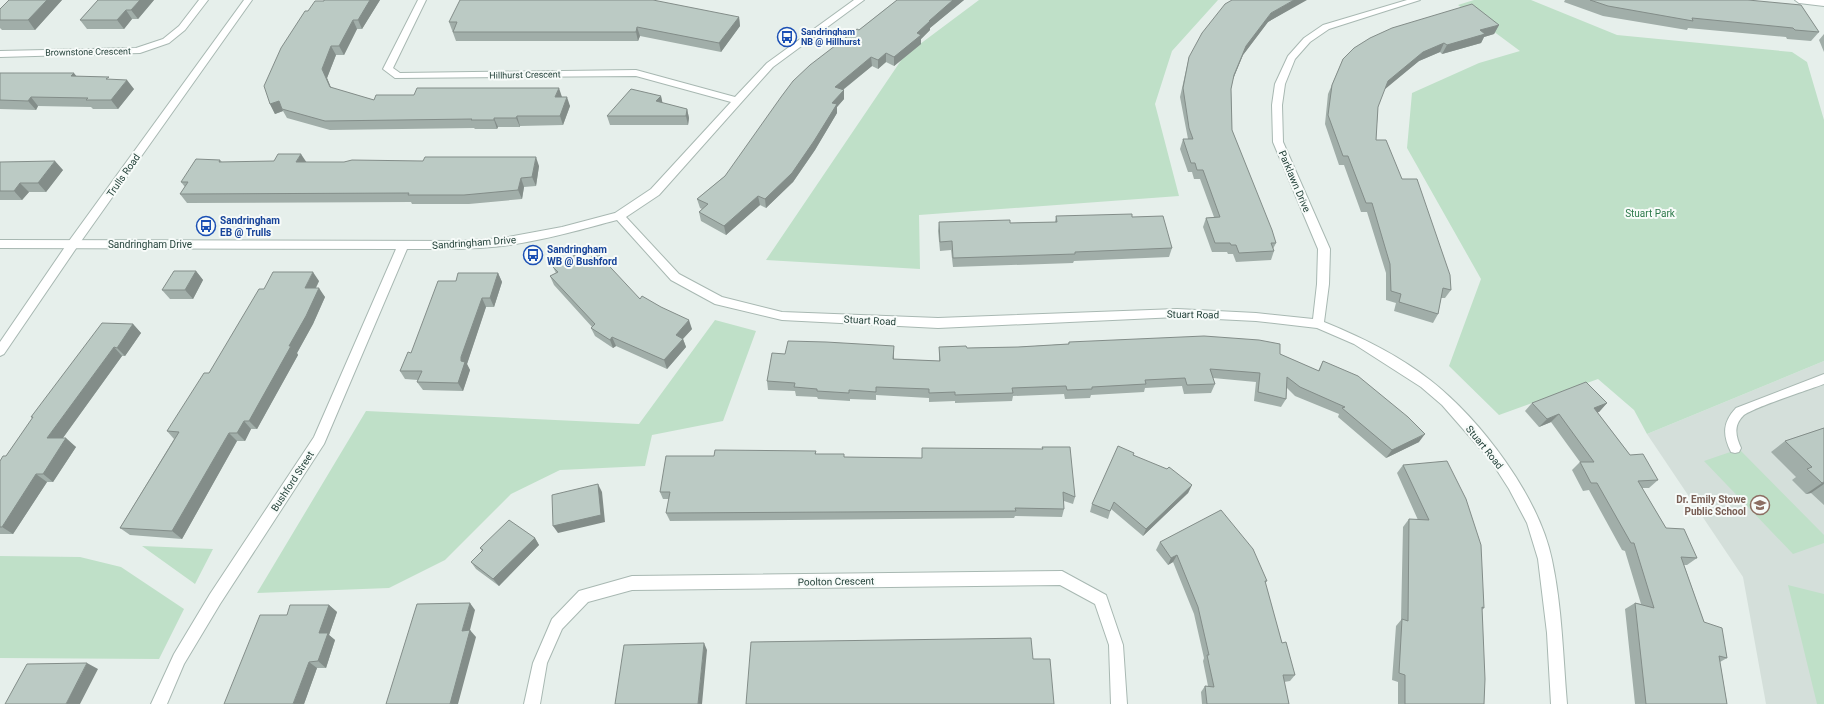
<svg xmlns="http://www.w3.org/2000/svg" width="1824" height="704" font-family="Roboto,sans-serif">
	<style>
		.built { fill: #d4dfda }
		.green { fill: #bfe0c8 }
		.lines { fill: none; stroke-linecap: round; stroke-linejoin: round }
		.service-casing { stroke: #a8b8b2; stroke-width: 2 }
		.minor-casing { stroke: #a8b8b2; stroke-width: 2 }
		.tertiary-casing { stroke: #a8b8b2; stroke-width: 2 }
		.service { fill: #fff; fill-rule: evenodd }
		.minor { fill: #fff; fill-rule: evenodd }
		.tertiary { fill: #fff; fill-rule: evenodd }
		.wall { fill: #a1aea9 }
		.shaded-wall { fill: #838d89 }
		.building { fill: #bbcac4; stroke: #838d89 }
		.labels { text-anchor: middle; stroke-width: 4; stroke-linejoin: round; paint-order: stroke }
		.far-transit-label { font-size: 9px; font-weight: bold; fill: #164399; stroke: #f7fbf9; text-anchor: start }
		.far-street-label { font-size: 9px; fill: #24423a; stroke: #f7fbf9 }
		.street-label { font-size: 10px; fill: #24423a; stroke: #f7fbf9 }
		.park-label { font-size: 10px; fill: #2d7a4b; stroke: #f7fbf9 }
		.transit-label { font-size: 10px; font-weight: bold; fill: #164399; stroke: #f7fbf9; text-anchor: start }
		.education-label { font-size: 10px; font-weight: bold; fill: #785e54; stroke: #f7fbf9; text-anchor: end }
	</style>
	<rect width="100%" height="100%" fill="#e6efeb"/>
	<path class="built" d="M 1824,361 L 1824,704 L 1766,704 L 1743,577 L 1647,434 Z"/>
	<path class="green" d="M 979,0 L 1218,0 L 1172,51 L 1155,104 L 1179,196 L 919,215 L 920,269 L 766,260 L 904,56 Z
		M 1474,0 L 1531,0 L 1617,35 L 1792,52 L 1807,62 L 1824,120 L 1824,361 L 1647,434 L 1634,410 L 1598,379 L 1499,415 L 1449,366 L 1481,279 L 1407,148 L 1412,93 L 1479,63 L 1520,51 L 1458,5 Z
		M 715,320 L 756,331 L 723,421 L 652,435 L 645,466 L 560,470 L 511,494 L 445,560 L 389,588 L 257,593 L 366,411 L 639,424 Z
		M 1739,449 L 1824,535 L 1824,543 L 1793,554 L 1704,461 Z
		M 142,546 L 213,549 L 195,584 Z
		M 0,556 L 80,557 L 121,567 L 184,609 L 159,659 L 0,658 Z
		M 1788,585 L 1824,594 L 1824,704 L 1817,704 Z"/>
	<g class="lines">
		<defs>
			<path id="service" d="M 1824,374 L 1824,384 C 1811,389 1749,409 1743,416 C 1733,426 1736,437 1741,448 L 1739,452 L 1735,453 L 1731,452 C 1722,434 1723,422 1736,408 Z"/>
			<path id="minor" d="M 199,0 L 208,0 L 185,30 L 169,43 L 140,53 L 0,57 L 0,51 L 136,48 L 163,39 L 179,26 Z
				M 418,0 L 426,0 L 393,68 L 400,73 L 636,70 L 735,97 L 767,63 L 854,0 L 864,0 L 773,67 L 659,195 L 626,217 L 679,274 L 722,297 L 782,312 L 938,318 L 1177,309 L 1256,313 L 1313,319 L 1317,284 L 1318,249 L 1273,142 L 1272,105 L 1275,84 L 1288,56 L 1304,38 L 1323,25 L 1407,0 L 1420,0 L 1329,29 L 1310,42 L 1295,59 L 1285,84 L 1282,105 L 1283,142 L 1330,249 L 1329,284 L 1324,322 C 1361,337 1398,355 1430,380 C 1480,419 1539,496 1552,560 C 1562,607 1563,656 1567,704 L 1551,704 L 1547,633 L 1538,559 L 1527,523 L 1509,489 L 1491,461 L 1442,405 L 1421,387 L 1354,344 L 1317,328 L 1256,321 L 1177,317 L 938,328 L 782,320 L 715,304 L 671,280 L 617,220 C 579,230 541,241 502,246 C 471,250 439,249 407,249 L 324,444 L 220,604 L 184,664 L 167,704 L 151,704 L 174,654 L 210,594 L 314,437 L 396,249 L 0,248 L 0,240 L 459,241 L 503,238 L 562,227 L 615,213 L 651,189 L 731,102 L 636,76 L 395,78 L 383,69 Z
				M 1795,0 L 1824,0 L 1824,6 L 1799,3 Z
				M 1062,571 L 1106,595 L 1123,645 L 1127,704 L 1111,704 L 1109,645 L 1095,604 L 1060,585 L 632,590 L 588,602 L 562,629 L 547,663 L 540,704 L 524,704 L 533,663 L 552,619 L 579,591 L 632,576 Z"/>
			<path id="tertiary" d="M 244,0 L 252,0 L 77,247 L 4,354 L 0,356 L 0,342 L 69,241 Z"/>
		</defs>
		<use href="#service" class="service-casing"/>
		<use href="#minor" class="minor-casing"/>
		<use href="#tertiary" class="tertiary-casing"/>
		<use href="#service" class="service"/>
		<use href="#minor" class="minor"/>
		<use href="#tertiary" class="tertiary"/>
	</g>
	<path class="wall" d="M 9,0 L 62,0 L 35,30 L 2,30 L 0,28 L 0,9 Z
		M 98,0 L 154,0 L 138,19 L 132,19 L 124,29 L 87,29 L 80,20 Z
		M 380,0 L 362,29 L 357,29 L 344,55 L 336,55 L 327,78 L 331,88 L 374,100 L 562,97 L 570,106 L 563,125 L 520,126 L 520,127 L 498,127 L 497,129 L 475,129 L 474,128 L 330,130 L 287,118 L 283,111 L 275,114 L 270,104 L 308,11 Z
		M 897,0 L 964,0 L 930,28 L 930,30 L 921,39 L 921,44 L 894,66 L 886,62 L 878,69 L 872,66 L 843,90 L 844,99 L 837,107 L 837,113 L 815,150 L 793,182 L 766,208 L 760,205 L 726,235 L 701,221 L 699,212 L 702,209 L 700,208 L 697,199 L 725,176 L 859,30 Z
		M 1305,0 L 1268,22 L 1243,55 L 1233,79 L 1231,89 L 1232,130 L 1276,243 L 1273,249 L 1274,251 L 1271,260 L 1236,262 L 1233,254 L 1228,254 L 1227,252 L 1212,252 L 1203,227 L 1206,218 L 1214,217 L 1200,179 L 1194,179 L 1192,172 L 1188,172 L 1180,149 L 1183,139 L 1188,139 L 1180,97 L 1189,57 Z
		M 1565,0 L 1748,0 L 1819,32 L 1811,41 L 1787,39 L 1786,37 L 1688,28 L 1687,30 L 1603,16 L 1564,2 Z
		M 739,17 L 740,26 L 721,52 L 640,36 L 638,41 L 456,41 L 449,22 Z
		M 1499,25 L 1494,34 L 1484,37 L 1481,43 L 1442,54 L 1440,52 L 1419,61 L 1384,89 L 1378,107 L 1376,140 L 1402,179 L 1451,290 L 1445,298 L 1441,298 L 1438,314 L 1433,323 L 1394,311 L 1396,303 L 1386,300 L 1386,273 L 1367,212 L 1361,212 L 1344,165 L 1339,165 L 1325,124 L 1328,94 L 1343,59 Z
		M 1824,34 L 1824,52 L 1819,40 Z
		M 0,73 L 76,76 L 111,80 L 134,89 L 118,109 L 93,109 L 91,107 L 38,106 L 36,110 L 0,109 Z
		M 661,96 L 662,103 L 687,109 L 689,118 L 688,125 L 610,125 L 607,116 Z
		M 220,160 L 222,162 L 306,162 L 539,166 L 536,186 L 524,187 L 522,199 L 469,204 L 412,204 L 411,202 L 187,203 L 180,194 L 185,187 L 181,182 Z
		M 0,162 L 63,170 L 46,192 L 29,192 L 22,200 L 0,200 Z
		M 1056,216 L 1132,217 L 1172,248 L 1169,257 L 1074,261 L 1073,263 L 953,267 L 951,250 L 940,251 L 938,231 L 939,222 L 1010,223 L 1055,222 Z
		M 581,262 L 640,299 L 692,329 L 683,339 L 686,347 L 667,369 L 616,346 L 613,348 L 595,336 L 591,328 L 592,327 L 554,285 L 550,276 L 556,273 L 553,267 Z
		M 196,271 L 203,280 L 193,299 L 170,299 L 162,290 Z
		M 498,273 L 502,282 L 494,307 L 486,307 L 467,364 L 470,370 L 463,391 L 423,390 L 417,382 L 418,380 L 405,379 L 400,371 L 456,281 Z
		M 319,281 L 316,288 L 325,297 L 313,324 L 297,353 L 298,355 L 257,429 L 251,429 L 245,441 L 237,441 L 182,539 L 130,535 L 120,528 L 174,439 L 167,431 L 209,373 L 264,289 Z
		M 133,324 L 141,333 L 125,356 L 122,356 L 63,438 L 76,447 L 53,482 L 47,482 L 13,534 L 0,534 L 0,461 L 6,456 L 33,418 L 31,417 Z
		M 1069,342 L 1280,354 L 1318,371 L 1323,361 L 1419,442 L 1386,458 L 1338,417 L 1339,414 L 1295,396 L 1287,388 L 1286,399 L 1281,407 L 1254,401 L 1256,382 L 1213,378 L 1215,384 L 1211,393 L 1184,394 L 1182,386 L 1145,388 L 1144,392 L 1091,395 L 1090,398 L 1065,399 L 1064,394 L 1013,396 L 1012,401 L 955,403 L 955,401 L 929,402 L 929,398 L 876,395 L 876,400 L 850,399 L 850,401 L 818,399 L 817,397 L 796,396 L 795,391 L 768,390 L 767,381 L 785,354 L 894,346 L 894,359 L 939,361 L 939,347 L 967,348 L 1018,347 L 1068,344 Z
		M 1532,403 L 1607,403 L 1599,412 L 1597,412 L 1630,455 L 1658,480 L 1649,488 L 1642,488 L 1666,528 L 1697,558 L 1687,565 L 1684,565 L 1704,622 L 1727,658 L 1720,662 L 1727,704 L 1635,704 L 1625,609 L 1635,603 L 1641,604 L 1625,551 L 1622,550 L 1589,490 L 1583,491 L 1572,470 L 1580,462 L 1551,422 L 1539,427 L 1525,411 Z
		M 1824,428 L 1824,505 L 1811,493 L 1806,494 L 1792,480 L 1796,477 L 1771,452 L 1785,441 Z
		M 1042,447 L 1075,497 L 1073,504 L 1064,501 L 1064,509 L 1062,517 L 1015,516 L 1014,518 L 670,521 L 666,513 L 669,499 L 663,499 L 660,492 L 714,456 L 816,451 L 816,454 L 844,454 L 844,457 L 922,458 L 1042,449 Z
		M 1133,455 L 1192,485 L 1188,493 L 1143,536 L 1111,509 L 1108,519 L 1090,512 L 1092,504 Z
		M 1403,465 L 1484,608 L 1482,610 L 1484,704 L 1398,704 L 1398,682 L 1392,680 L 1396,626 L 1401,620 L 1403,527 L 1409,519 L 1418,520 L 1397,473 Z
		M 535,538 L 539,545 L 499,586 L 476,569 L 471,562 L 482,551 L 480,548 Z
		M 1160,542 L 1267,581 L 1265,583 L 1282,643 L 1295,675 L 1290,681 L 1284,682 L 1289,704 L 1202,704 L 1201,692 L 1205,686 L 1208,686 L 1203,661 L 1204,658 L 1194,614 L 1173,562 L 1168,565 L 1156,550 Z
		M 329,605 L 337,612 L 329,635 L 335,640 L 326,668 L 317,668 L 304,704 L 287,615 Z"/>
	<path class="shaded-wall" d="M 47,0 L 62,0 L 35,30 L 28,20 Z
		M 140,0 L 154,0 L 138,19 L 131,10 Z
		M 370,0 L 380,0 L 362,29 L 358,20 Z
		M 953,0 L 964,0 L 930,28 L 930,30 L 921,39 L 921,44 L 894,66 L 894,57 L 929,21 Z
		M 1294,0 L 1307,0 L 1268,22 L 1243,55 L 1231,84 L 1234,75 L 1246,46 L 1271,13 Z
		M 126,10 L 132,19 L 124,29 L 117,20 Z
		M 739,17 L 740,26 L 721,52 L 719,43 Z
		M 353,20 L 357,29 L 344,55 L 339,46 Z
		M 1499,25 L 1494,34 L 1484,37 L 1481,43 L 1442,54 L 1447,45 L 1480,30 Z
		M 637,27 L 640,36 L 638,41 L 636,32 Z
		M 1444,43 L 1440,52 L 1419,61 L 1384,90 L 1388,81 L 1423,52 Z
		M 331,46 L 336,55 L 327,78 L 335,97 L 330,87 L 322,69 Z
		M 886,53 L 886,62 L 878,69 L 878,60 Z
		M 871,57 L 872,66 L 835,96 L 835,87 Z
		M 74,73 L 81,82 L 71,76 Z
		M 127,80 L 134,89 L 118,109 L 111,100 Z
		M 559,88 L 562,97 L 555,97 Z
		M 844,90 L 844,99 L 837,107 L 837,113 L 815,150 L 793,182 L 766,208 L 765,199 L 832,103 Z
		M 661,96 L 663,105 L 656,101 Z
		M 31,97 L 38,106 L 36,110 L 28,101 Z
		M 567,97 L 570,106 L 563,125 L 560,116 Z
		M 279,101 L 283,111 L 275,114 L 270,104 Z
		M 687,109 L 689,118 L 688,125 L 686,116 Z
		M 517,116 L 520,126 L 520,127 L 516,118 Z
		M 494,118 L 498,127 L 497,129 L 494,120 Z
		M 301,154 L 307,163 L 296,162 Z
		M 536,157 L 539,166 L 536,186 L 532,177 Z
		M 55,161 L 63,170 L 46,192 L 38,183 Z
		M 521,178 L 524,187 L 522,199 L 518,190 Z
		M 20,183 L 29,192 L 22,200 L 14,191 Z
		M 758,196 L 760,205 L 726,235 L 724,226 Z
		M 196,271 L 203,280 L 193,299 L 185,290 Z
		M 313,272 L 319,281 L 311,297 L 305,288 Z
		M 498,273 L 502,282 L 494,307 L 490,298 Z
		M 319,288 L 325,297 L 313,324 L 297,353 L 298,355 L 257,429 L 249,421 Z
		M 482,298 L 486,307 L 467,364 L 470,370 L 463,391 L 458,383 L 461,357 Z
		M 689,320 L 692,329 L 678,344 L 676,335 Z
		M 133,324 L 141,333 L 125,356 L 117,348 Z
		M 612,337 L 616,346 L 613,348 L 610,340 Z
		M 683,339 L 686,347 L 667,369 L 664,360 Z
		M 894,346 L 894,354 L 893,368 L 893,359 Z
		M 114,347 L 122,356 L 57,446 L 47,438 Z
		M 1607,403 L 1599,412 L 1586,417 L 1594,408 Z
		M 1559,414 L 1551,422 L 1539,427 L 1547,419 Z
		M 244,421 L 251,429 L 245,441 L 237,433 Z
		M 229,433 L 237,441 L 182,539 L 172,531 Z
		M 1425,434 L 1419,442 L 1386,458 L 1392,450 Z
		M 66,438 L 76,447 L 53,482 L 43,474 Z
		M 36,474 L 47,482 L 13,534 L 2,527 Z
		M 1824,482 L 1824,484 L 1811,493 L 1806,494 L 1822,483 Z
		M 598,484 L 602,492 L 605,522 L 558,533 L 553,526 Z
		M 1192,485 L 1188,493 L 1143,536 L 1146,529 Z
		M 535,538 L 539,545 L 499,586 L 493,579 Z
		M 1177,555 L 1173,562 L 1168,565 L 1171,558 Z
		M 470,603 L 475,610 L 470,630 L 476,637 L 458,704 L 450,704 L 462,631 Z
		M 329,605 L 337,612 L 329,635 L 335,640 L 326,668 L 318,661 L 319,633 Z
		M 704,643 L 707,650 L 702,704 L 698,704 Z
		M 309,662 L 317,668 L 304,704 L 293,704 Z
		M 87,663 L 98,669 L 80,704 L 66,704 Z"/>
	<path class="building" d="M 9,0 L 47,0 L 28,20 L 0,20 L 0,9 Z
		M 98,0 L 140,0 L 131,10 L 126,10 L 117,20 L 80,20 Z
		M 324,0 L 370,0 L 358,20 L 353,20 L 339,46 L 331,46 L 322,69 L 330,87 L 374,100 L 376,95 L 414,95 L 417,88 L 559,88 L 555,97 L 567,97 L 560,116 L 517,116 L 516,118 L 494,118 L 494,120 L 471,120 L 472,119 L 325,121 L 282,109 L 279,101 L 270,104 L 264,86 L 281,48 L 305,11 L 308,11 L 315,1 L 324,1 Z
		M 460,0 L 653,0 L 739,17 L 719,43 L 637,27 L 636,32 L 453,32 L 457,22 L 449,22 Z
		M 897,0 L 953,0 L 929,21 L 930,21 L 917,33 L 921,35 L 894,57 L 886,53 L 878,60 L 871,57 L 835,87 L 844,90 L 832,103 L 837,104 L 814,141 L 792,173 L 765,199 L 758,196 L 724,226 L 699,212 L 708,204 L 697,199 L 725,176 L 781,97 L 793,81 L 810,65 L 857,29 L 859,30 Z
		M 1232,0 L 1294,0 L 1271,13 L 1246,46 L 1234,75 L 1231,89 L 1232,130 L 1272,230 L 1276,243 L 1271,243 L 1274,251 L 1239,253 L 1236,245 L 1231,245 L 1230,243 L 1215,243 L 1206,218 L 1220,217 L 1203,170 L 1197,170 L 1195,163 L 1191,163 L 1183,139 L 1193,139 L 1189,128 L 1183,88 L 1189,57 L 1202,33 L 1225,4 Z
		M 1590,0 L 1748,0 L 1801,5 L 1819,32 L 1795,30 L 1793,28 L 1692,18 L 1693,21 L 1608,6 Z
		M 1472,4 L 1499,25 L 1480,30 L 1485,34 L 1447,45 L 1444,43 L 1423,52 L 1388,81 L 1378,107 L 1376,140 L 1386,140 L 1402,179 L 1417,179 L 1450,275 L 1451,290 L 1443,288 L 1438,314 L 1399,302 L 1401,294 L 1391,291 L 1390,264 L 1372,203 L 1366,203 L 1348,156 L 1343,156 L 1328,115 L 1332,85 L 1343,59 L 1354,48 L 1370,38 L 1392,28 Z
		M 0,73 L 74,73 L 71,76 L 109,77 L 106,79 L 127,80 L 111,100 L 86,100 L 88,98 L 31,97 L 28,101 L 0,100 Z
		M 631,89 L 661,96 L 656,101 L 687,109 L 686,116 L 607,116 Z
		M 278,154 L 301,154 L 296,162 L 344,162 L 352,160 L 423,161 L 425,157 L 536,157 L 532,177 L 521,178 L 518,190 L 464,195 L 408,195 L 409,193 L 180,194 L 188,182 L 181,182 L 196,159 L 220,160 L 219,162 L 274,161 Z
		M 55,161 L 38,183 L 20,183 L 14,191 L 0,191 L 0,162 Z
		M 1132,214 L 1132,217 L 1163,216 L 1172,248 L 1075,252 L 1075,254 L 953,258 L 952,241 L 940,242 L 939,222 L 1010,220 L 1010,223 L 1057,222 L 1056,216 Z
		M 598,254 L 640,299 L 642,296 L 661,307 L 689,320 L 676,335 L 683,339 L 664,360 L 612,337 L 610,340 L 591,328 L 595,324 L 550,276 L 558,272 L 553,267 L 575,255 L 581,262 Z
		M 174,271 L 196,271 L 185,290 L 162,290 Z
		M 273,272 L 313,272 L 305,288 L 319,288 L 306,316 L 289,346 L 291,346 L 249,421 L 244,421 L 237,433 L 229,433 L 172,531 L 120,528 L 179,432 L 167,431 L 204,373 L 209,373 L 259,289 L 264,289 Z
		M 458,273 L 498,273 L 490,298 L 482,298 L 461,357 L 461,361 L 465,362 L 458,383 L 417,382 L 422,371 L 400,371 L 408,352 L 411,353 L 438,281 L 456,281 Z
		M 102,323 L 133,324 L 117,348 L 114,347 L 47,438 L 66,438 L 43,474 L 36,474 L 2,527 L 0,527 L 0,461 L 3,456 L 6,456 L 33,417 L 31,417 Z
		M 1204,336 L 1259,340 L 1280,344 L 1280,354 L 1319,371 L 1323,361 L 1358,376 L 1408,417 L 1425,434 L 1392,450 L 1342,408 L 1345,407 L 1300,387 L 1287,377 L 1286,399 L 1258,392 L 1260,373 L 1210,369 L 1215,384 L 1187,385 L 1185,378 L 1145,380 L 1146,384 L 1092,387 L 1092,389 L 1067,390 L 1066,386 L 1012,388 L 1013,393 L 955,395 L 955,392 L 929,393 L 929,389 L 876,387 L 876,392 L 849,390 L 849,393 L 817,391 L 817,389 L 794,387 L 795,383 L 767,381 L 772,353 L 785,354 L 788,341 L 826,342 L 894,346 L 893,359 L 940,361 L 939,347 L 966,346 L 967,348 L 1018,347 L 1069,344 L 1069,342 Z
		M 1586,382 L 1607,403 L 1594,408 L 1630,455 L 1643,454 L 1658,480 L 1638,481 L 1666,528 L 1684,529 L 1697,558 L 1681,557 L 1704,622 L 1722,628 L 1727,658 L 1719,656 L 1727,704 L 1646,704 L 1635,603 L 1654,608 L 1634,543 L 1631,543 L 1597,483 L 1591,483 L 1580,462 L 1594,462 L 1559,414 L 1547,419 L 1532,403 Z
		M 1824,428 L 1824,482 L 1822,483 L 1807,469 L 1812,467 L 1785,441 Z
		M 1118,446 L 1134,453 L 1133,455 L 1167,469 L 1169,467 L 1192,485 L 1146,529 L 1114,502 L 1110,511 L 1092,504 Z
		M 1042,447 L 1070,447 L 1075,497 L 1063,492 L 1064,509 L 1015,508 L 1016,511 L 666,513 L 670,492 L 660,492 L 666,456 L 714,456 L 715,450 L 816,451 L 815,454 L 844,454 L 844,457 L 922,458 L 922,448 L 1043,449 Z
		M 1447,461 L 1466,499 L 1481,545 L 1484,608 L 1482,607 L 1485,679 L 1484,704 L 1405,704 L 1405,675 L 1399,673 L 1402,619 L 1408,621 L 1409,519 L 1429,520 L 1403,465 Z
		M 598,484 L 601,515 L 553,526 L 552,495 Z
		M 1221,510 L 1253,549 L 1267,581 L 1265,581 L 1282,643 L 1286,642 L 1295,675 L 1283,675 L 1289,704 L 1207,704 L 1205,686 L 1214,687 L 1207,655 L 1209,655 L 1198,607 L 1177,555 L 1171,558 L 1160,542 Z
		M 509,520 L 535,538 L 493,579 L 471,562 L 483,550 L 480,548 Z
		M 470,603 L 462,631 L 470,630 L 450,704 L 386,704 L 417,604 Z
		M 290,605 L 329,605 L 319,633 L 328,633 L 318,661 L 309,662 L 293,704 L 224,704 L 260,615 L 287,615 Z
		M 1031,638 L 1033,659 L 1050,659 L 1054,704 L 746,704 L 751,642 Z
		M 704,643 L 698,704 L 615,704 L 624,645 Z
		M 87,663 L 66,704 L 5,704 L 27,664 Z"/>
	<defs>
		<symbol id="bus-ring" viewBox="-11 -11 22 22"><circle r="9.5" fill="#f7fbf9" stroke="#1a4fb4" stroke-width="1.5"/><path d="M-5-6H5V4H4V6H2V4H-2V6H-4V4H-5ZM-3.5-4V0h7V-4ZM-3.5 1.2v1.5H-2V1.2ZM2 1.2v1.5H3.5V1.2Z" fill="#1a4fb4"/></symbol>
		<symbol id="school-ring" viewBox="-11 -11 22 22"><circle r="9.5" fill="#f7fbf9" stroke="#8d6e63" stroke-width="1.5"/><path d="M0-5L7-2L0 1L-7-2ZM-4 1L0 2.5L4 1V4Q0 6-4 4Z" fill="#8d6e63"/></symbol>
	</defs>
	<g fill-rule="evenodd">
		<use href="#bus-ring" x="776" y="26" width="22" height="22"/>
		<use href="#bus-ring" x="195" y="215" width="22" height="22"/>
		<use href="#bus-ring" x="522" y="244" width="22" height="22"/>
		<use href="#school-ring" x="1749" y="494" width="22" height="22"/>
	</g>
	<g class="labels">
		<g class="far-transit-label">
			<text x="801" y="35">Sandringham<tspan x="801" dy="10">NB @ Hillhurst</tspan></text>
		</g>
		<g class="far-street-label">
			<text transform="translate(88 52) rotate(-1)" y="3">Brownstone Crescent</text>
			<text transform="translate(525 75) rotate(-1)" y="3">Hillhurst Crescent</text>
		</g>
		<g class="street-label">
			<text transform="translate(123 175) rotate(-55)" y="4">Trulls Road</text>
			<text transform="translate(1295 181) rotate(67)" y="4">Parklawn Drive</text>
			<text transform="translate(474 242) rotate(-4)" y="4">Sandringham Drive</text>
			<text x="150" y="248">Sandringham Drive</text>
			<text transform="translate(1193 314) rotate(1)" y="4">Stuart Road</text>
			<text transform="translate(870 320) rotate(3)" y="4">Stuart Road</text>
			<text transform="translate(1485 447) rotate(51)" y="4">Stuart Road</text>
			<text transform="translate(292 481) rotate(-57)" y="4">Bushford Street</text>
			<text transform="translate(836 581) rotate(-1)" y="4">Poolton Crescent</text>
		</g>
		<g class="park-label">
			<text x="1650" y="217">Stuart Park</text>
		</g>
		<g class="transit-label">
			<text x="220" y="224">Sandringham<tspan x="220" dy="12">EB @ Trulls</tspan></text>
			<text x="547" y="253">Sandringham<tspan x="547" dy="12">WB @ Bushford</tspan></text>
		</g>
		<g class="education-label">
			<text x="1746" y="503">Dr. Emily Stowe<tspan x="1746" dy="12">Public School</tspan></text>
		</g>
	</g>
</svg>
